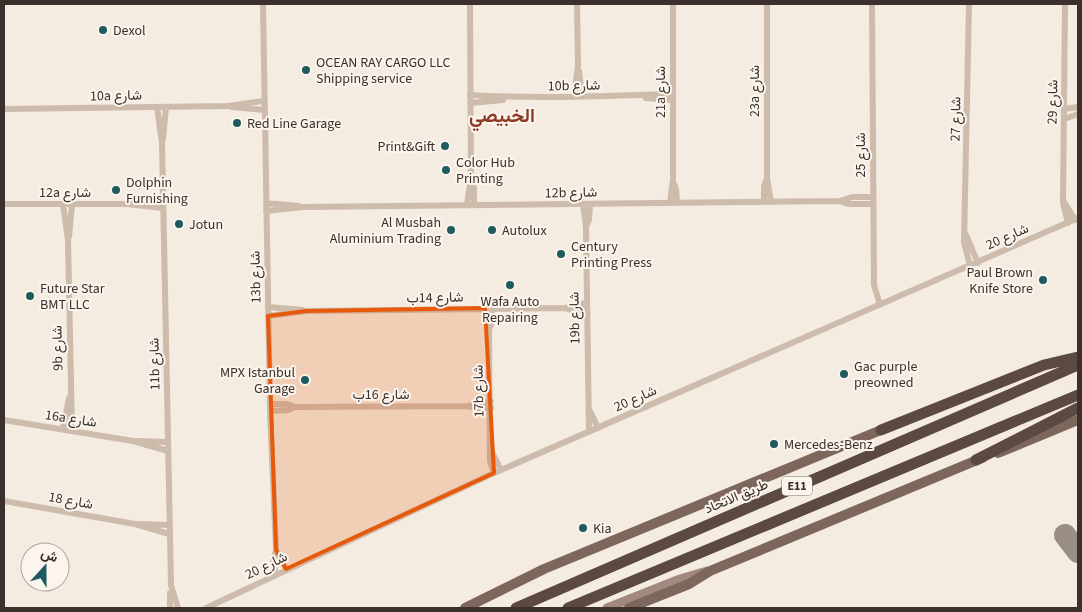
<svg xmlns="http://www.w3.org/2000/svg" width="1082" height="612" font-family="'Source Sans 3',Vazirmatn,sans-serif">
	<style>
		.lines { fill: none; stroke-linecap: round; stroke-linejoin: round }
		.taxiway { stroke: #988e86; stroke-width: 22 }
		.street { stroke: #cdbbac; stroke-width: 6 }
		.secondary { stroke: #a18a7d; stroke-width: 9 }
		.primary { stroke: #7d675c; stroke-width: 10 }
		.highway { stroke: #5c4a42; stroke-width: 11 }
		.marked { fill: #e8590c; fill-opacity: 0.2; stroke: #e8590c; stroke-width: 4; stroke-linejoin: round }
		.poi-dot { fill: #1f5a5e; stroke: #fbf5ee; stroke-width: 2 }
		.labels { text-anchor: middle; stroke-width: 4; stroke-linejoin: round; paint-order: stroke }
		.shield { fill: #fbf5ee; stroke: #756b66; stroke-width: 1 }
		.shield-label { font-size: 12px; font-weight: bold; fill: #3b302b }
		.poi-label { font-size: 14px; fill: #3b302b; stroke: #fbf5ee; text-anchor: start }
		.street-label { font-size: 14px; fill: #3b302b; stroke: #fbf5ee }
		.district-label { font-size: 19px; font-weight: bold; fill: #8c3b22; stroke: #fbf5ee }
	</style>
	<rect width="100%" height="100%" fill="#f4ebe1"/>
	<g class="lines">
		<path class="taxiway" d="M 1065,535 L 1078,552"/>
		<path class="street" d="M 263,4 L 270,411 L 276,550 L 273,561 L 276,574
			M 872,4 L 874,285 L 880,305
			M 969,4 L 964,242 L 970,266
			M 1065,4 L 1063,203 L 1068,223
			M 579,71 L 582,97
			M 470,95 C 538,99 605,96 673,94
			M 574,97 L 578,65 L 577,4
			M 646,98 L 673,100
			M 470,103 L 503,100
			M 157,107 L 162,143 L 171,585 L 178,608
			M 232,107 L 264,110
			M 4,109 L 228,106 L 263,101
			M 1064,109 L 1078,107
			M 1064,119 L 1078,114
			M 163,139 L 166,107
			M 767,178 L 771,202
			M 471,180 L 474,188 L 474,205
			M 673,181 L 676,189 L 677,203
			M 1063,200 L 1075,220
			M 840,201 L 852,197 L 872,197
			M 764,202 L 764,186 L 767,178 L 767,4
			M 131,203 L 163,199
			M 266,203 L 299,206
			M 670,203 L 673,179 L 673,4
			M 4,204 L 127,204 L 163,208
			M 63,204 L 68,240 L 72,431
			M 583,204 L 586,227 L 589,432
			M 467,205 L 471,178 L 470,4
			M 266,211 L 303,207 L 840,201 L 848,204 L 872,204
			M 586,227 L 589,220 L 590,204
			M 966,235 L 978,263
			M 69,237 L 72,204
			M 268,307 L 303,310
			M 485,308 L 489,329 L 490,461 L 494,473
			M 565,308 L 586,303
			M 268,316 L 306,311 L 565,308 L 572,310 L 586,310
			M 489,329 L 492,322 L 492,308
			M 270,404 L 287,404 L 295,407 L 468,406 L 476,408 L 491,408
			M 468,406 L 491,401
			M 589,409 L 598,428
			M 270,411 L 288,410 L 295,407
			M 4,420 L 133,441 L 168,451
			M 63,429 L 69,398
			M 137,441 L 167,442
			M 492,452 L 501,470
			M 4,501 L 135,524 L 169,534
			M 138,524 L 169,525
			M 276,550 L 286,569
			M 170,593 L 170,608
			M 206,608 L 494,473 L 1078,218"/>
		<path class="secondary" d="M 607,608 L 680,579 L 707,571"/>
		<path class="primary" d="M 998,453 L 1078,420
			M 465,608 L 544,569 L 881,430
			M 629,608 L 689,584 L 710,571 L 982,458"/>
		<path class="highway" d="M 881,430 L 1044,365 L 1078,357
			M 976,460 L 1078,408
			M 516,608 L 1078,365
			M 568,608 L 1078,395"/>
	</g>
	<path class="marked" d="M 485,308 L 494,473 L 286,569 L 276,550 L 268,316 L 306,311 Z"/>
	<g class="poi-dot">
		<circle cx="103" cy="30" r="5"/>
		<circle cx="306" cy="70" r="5"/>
		<circle cx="237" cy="123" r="5"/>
		<circle cx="445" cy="146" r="5"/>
		<circle cx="446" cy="170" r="5"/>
		<circle cx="116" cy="190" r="5"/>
		<circle cx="179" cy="224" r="5"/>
		<circle cx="451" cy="230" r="5"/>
		<circle cx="492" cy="230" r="5"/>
		<circle cx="561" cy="254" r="5"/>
		<circle cx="1043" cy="280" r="5"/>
		<circle cx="510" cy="285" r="5"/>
		<circle cx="30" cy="296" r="5"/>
		<circle cx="844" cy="374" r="5"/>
		<circle cx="305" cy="380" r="5"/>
		<circle cx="774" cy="444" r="5"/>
		<circle cx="583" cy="528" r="5"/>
	</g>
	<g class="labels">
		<rect class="shield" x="782" y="476.5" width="30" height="19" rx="4"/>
		<g class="shield-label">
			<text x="797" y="490">E11</text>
		</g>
		<g class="poi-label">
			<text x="113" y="35">Dexol</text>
			<text x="316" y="67">OCEAN RAY CARGO LLC<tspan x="316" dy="16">Shipping service</tspan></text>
			<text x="247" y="128">Red Line Garage</text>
			<text x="435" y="151" text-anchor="end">Print&amp;Gift</text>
			<text x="456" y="167">Color Hub<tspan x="456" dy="16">Printing</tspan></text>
			<text x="126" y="187">Dolphin<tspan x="126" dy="16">Furnishing</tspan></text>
			<text x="441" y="227" text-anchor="end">Al Musbah<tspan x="441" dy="16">Aluminium Trading</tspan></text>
			<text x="189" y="229">Jotun</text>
			<text x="502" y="235">Autolux</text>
			<text x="571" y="251">Century<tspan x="571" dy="16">Printing Press</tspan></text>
			<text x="1033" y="277" text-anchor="end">Paul Brown<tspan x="1033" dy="16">Knife Store</tspan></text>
			<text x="40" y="293">Future Star<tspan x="40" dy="16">BMT LLC</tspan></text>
			<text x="510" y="306" text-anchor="middle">Wafa Auto<tspan x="510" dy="16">Repairing</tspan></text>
			<text x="854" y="371">Gac purple<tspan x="854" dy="16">preowned</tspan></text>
			<text x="295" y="377" text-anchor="end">MPX Istanbul<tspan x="295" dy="16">Garage</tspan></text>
			<text x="784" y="449">Mercedes-Benz</text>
			<text x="593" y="533">Kia</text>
		</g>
		<g class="street-label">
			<text transform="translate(574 85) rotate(-1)" y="5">10b شارع</text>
			<text transform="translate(754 91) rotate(-90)" y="5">23a شارع</text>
			<text transform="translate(660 92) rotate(-90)" y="5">21a شارع</text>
			<text transform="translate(116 95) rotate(-1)" y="5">10a شارع</text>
			<text transform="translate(1052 102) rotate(-89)" y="5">شارع 29</text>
			<text transform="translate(955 119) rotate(-89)" y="5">شارع 27</text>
			<text transform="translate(860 155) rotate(-90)" y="5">شارع 25</text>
			<text x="65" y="197">12a شارع</text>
			<text transform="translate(571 192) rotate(-1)" y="5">12b شارع</text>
			<text transform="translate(1007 236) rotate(-24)" y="5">شارع 20</text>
			<text transform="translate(255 277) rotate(-91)" y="5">13b شارع</text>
			<text transform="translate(435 297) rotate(-1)" y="5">شارع 14ب</text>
			<text transform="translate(574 318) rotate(-91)" y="5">19b شارع</text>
			<text transform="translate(57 348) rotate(-91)" y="5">9b شارع</text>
			<text transform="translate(154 364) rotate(-91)" y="5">11b شارع</text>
			<text transform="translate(478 391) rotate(-91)" y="5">17b شارع</text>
			<text x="381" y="399">شارع 16ب</text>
			<text transform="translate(635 398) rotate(-24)" y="5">شارع 20</text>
			<text transform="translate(71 418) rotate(9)" y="5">16a شارع</text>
			<text transform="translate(736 496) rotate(-23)" y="5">طريق الاتحاد</text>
			<text transform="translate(71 500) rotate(10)" y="5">شارع 18</text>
			<text transform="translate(266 565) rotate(-26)" y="5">شارع 20</text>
		</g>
		<g class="district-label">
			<text x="502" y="122">الخبيصي</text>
		</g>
	</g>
	<rect width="1082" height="612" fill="none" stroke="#3b302b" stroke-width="10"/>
	<g transform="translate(45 567) rotate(21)"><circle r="24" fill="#fbf5ee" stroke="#aea6a0"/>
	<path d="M0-4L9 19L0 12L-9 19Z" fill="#1f5a5e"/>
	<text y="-8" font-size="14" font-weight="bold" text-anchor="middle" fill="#3b302b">ش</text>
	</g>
</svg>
